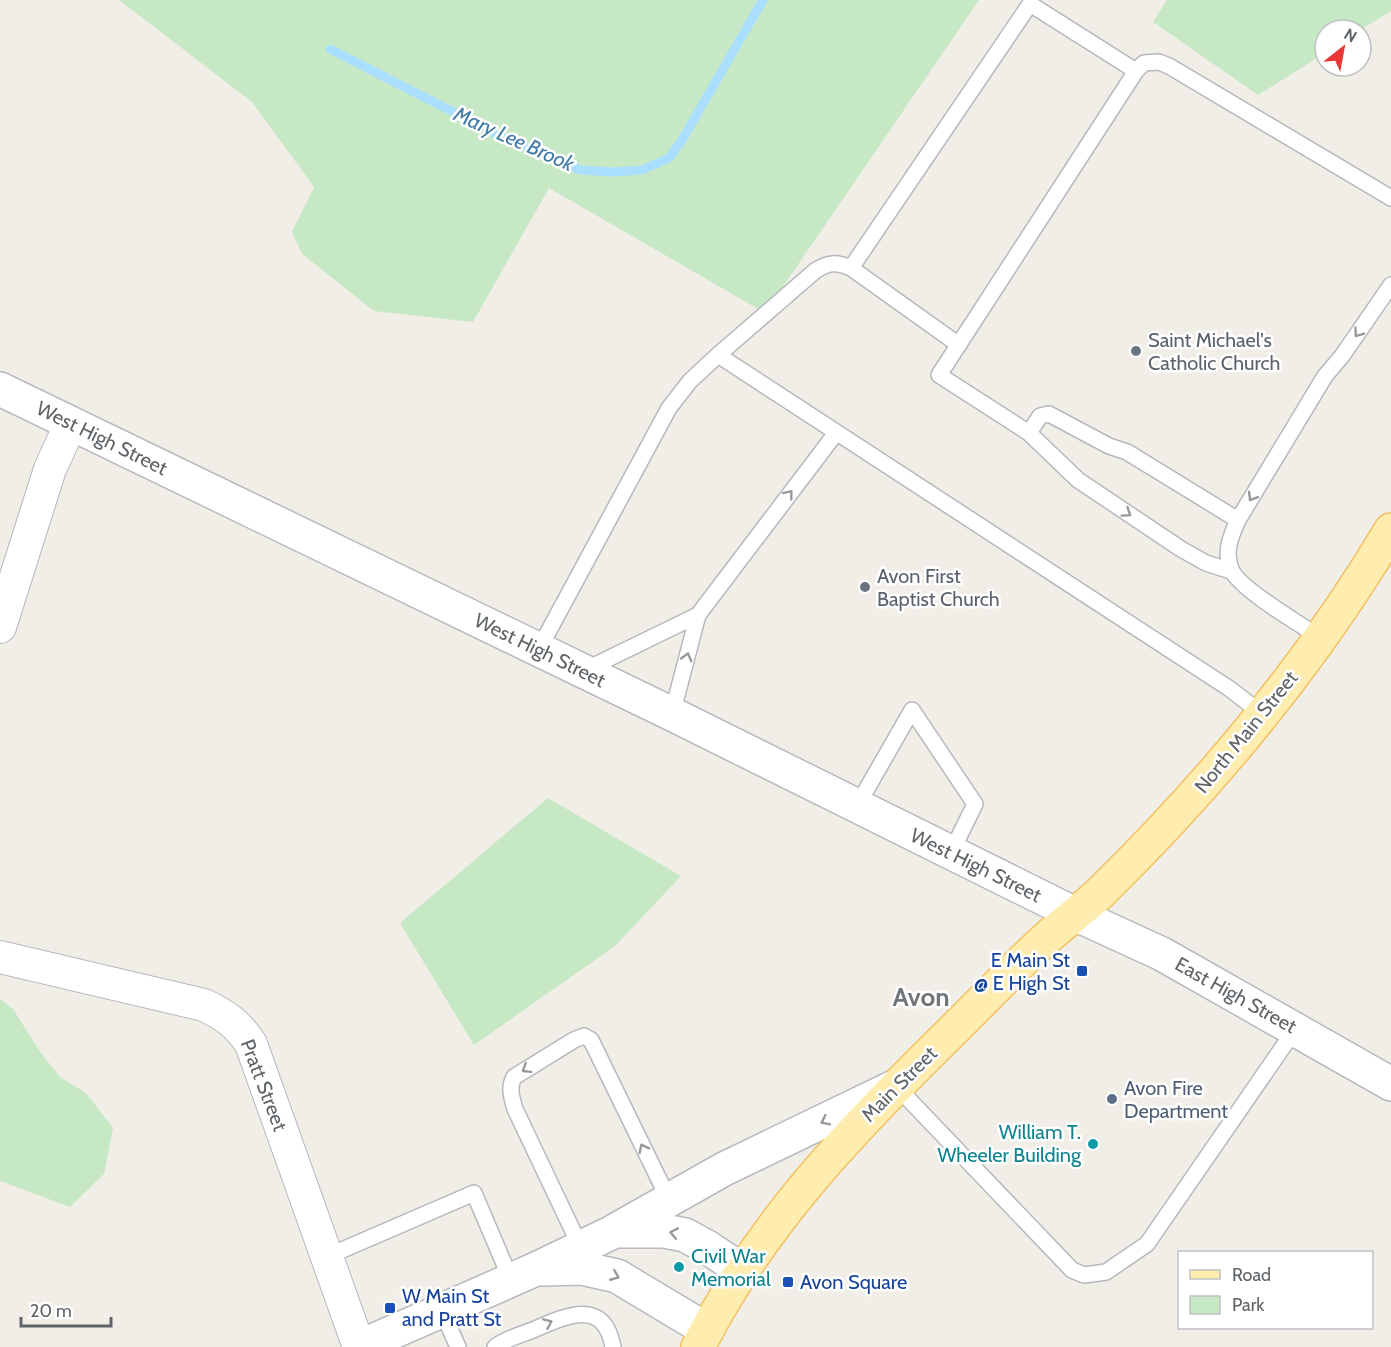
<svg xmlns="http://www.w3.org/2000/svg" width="1391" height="1347" font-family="Cabin,sans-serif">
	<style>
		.green { fill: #c7e8c5 }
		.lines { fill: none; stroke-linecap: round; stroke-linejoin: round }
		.stream { stroke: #aadfff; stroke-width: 9 }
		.service-casing { stroke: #b5b8bc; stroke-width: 18 }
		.minor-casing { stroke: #b5b8bc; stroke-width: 34 }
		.secondary-casing { stroke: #b6babf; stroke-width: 36 }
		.primary-casing { stroke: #f2c060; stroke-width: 36 }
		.service { stroke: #fff; stroke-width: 15 }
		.minor { stroke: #fff; stroke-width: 32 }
		.secondary { stroke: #fff; stroke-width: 33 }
		.primary { stroke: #ffedaf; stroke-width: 33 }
		.oneway { stroke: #979a9d }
		.worship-dot { fill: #6b7280; stroke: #fff; stroke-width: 2 }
		.transit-dot { fill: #1a4fb4; stroke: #fff; stroke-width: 2 }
		.service-dot { fill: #5c6f8a; stroke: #fff; stroke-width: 2 }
		.culture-dot { fill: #0f9aa8; stroke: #fff; stroke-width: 2 }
		.labels { text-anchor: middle; stroke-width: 5; stroke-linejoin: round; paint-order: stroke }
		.worship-label { font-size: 20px; fill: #5b616d; stroke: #fff; text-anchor: start }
		.street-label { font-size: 20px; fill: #5f6468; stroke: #fff }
		.transit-label { font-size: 20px; fill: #164399; stroke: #fff; text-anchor: start }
		.service-label { font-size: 20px; fill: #4e5e75; stroke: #fff; text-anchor: start }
		.culture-label { font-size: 20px; fill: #0d838f; stroke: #fff; text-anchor: end }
		.water-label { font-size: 21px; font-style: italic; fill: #417baa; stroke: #fff }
		.district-label { font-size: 26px; font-weight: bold; fill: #70767a; stroke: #fff }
	</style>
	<rect width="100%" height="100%" fill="#f1eee8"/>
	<path class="green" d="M 119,0 L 979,0 L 765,313 L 549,188 L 473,322 L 374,311 L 302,254 L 292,232 L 314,187 L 252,102 Z
		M 1167,0 L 1391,0 L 1391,11 L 1360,30 L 1325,30 L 1325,53 L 1258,95 L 1153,22 Z
		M 548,798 L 681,876 L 615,946 L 474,1045 L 400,923 Z
		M 0,999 L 13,1009 L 41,1053 L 60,1077 L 86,1093 L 113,1128 L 104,1174 L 70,1207 L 0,1181 Z"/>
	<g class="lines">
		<path class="stream" d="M 330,49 L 506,139 L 580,170 L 614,172 L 642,170 L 669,158 L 682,140 L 763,0"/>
		<defs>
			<path id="service" d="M 959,345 L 851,268 L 1030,4 L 1136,71
				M 718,355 L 1230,689 L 1262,714
				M 1029,433 L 1040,416 L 1049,414 L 1109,446 L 1127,452 L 1238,520
				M 1231,571 L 1206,563 L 1181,549 L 1078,480 L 1029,433 L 939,375 L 1136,71 L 1144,63 L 1159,62 L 1169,66 L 1391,198
				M 1321,638 C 1301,625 1238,588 1231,569 C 1224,551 1231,536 1238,520 L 1325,376 L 1342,356 L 1391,285
				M 539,649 L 669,408 L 690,381 L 718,355 L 815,271 C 828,262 837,262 851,268
				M 583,671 L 698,615
				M 672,714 L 698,615 L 836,433
				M 857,806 L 912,710 L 975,804 L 951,853
				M 896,1086 L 1072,1270 L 1084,1275 L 1106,1272 L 1147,1244 L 1296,1028
				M 581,1248 L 515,1109 C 512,1098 508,1088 514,1077 L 574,1040 L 584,1036 L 591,1040 L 669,1200
				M 326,1257 L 474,1193 L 511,1280
				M 442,1311 L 458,1347
				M 495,1347 C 505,1339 520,1335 533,1330 C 565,1316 604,1297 613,1347"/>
			<path id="minor" d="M 0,627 L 50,469 L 71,423
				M 0,957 L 204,1005 C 225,1015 238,1024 251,1044 L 359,1347"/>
			<path id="secondary" d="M 0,389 L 672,714 L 1077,915 L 1162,954 L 1391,1084
				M 616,1230 L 724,1169 L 896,1086
				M 544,1269 L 581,1268 L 617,1276 L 707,1330
				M 359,1347 L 536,1269 L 615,1231 L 664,1231 L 685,1235 L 707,1247 L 743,1271"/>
			<path id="primary" d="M 698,1347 C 760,1226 844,1138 939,1044 C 973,1011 1005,977 1039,945 C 1059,926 1081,911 1101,892 C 1211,784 1312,663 1391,530"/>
		</defs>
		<use href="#service" class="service-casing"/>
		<use href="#minor" class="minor-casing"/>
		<use href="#secondary" class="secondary-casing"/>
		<use href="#primary" class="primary-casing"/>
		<use href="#service" class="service"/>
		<use href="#minor" class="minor"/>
		<use href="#secondary" class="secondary"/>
		<use href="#primary" class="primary"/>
	</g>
	<defs><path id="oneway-chevron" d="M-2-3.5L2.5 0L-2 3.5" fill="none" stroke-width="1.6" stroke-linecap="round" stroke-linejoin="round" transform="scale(1.5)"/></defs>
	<g class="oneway">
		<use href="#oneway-chevron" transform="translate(1358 333) rotate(125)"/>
		<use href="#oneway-chevron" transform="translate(789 494) rotate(-52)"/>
		<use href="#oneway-chevron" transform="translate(1252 497) rotate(121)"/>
		<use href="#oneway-chevron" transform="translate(1127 513) rotate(34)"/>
		<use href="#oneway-chevron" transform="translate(687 657) rotate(-75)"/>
		<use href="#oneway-chevron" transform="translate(526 1069) rotate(148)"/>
		<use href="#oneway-chevron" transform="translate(825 1121) rotate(154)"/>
		<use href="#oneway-chevron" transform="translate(643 1148) rotate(-116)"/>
		<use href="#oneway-chevron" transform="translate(674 1233) rotate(-169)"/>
		<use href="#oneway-chevron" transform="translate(615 1276) rotate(22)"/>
		<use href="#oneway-chevron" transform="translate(548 1323) rotate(-23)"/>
	</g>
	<g class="worship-dot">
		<circle cx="1136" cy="351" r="6"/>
		<circle cx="865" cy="587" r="6"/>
	</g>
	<g class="transit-dot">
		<rect x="1076" y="965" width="12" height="12" rx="3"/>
		<rect x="782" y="1276" width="12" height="12" rx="3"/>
		<rect x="384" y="1302" width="12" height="12" rx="3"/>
	</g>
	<circle class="service-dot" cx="1112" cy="1099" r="6"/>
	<g class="culture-dot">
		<circle cx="1093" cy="1144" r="6"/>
		<circle cx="679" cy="1267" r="6"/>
	</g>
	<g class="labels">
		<g class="worship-label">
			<text x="1148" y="347">Saint Michael's<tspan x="1148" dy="23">Catholic Church</tspan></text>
			<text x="877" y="583">Avon First<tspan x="877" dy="23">Baptist Church</tspan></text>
		</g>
		<g class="street-label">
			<text transform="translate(102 438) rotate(26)" y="7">West High Street</text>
			<text transform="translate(540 650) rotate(26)" y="7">West High Street</text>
			<text transform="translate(1246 732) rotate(-51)" y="7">North Main Street</text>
			<text transform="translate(976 865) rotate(26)" y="7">West High Street</text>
			<text transform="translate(1236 995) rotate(29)" y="7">East High Street</text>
			<text transform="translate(899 1084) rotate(-45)" y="7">Main Street</text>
			<text transform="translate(264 1085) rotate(69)" y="7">Pratt Street</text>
		</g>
		<g class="transit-label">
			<text x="1070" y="967" text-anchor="end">E Main St<tspan x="1070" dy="23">@ E High St</tspan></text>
			<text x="800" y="1289">Avon Square</text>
			<text x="402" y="1303">W Main St<tspan x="402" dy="23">and Pratt St</tspan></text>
		</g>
		<g class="service-label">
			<text x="1124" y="1095">Avon Fire<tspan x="1124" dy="23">Department</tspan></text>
		</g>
		<g class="culture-label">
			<text x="1081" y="1139">William T.<tspan x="1081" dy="23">Wheeler Building</tspan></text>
			<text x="691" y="1263" text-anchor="start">Civil War<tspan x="691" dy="23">Memorial</tspan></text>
		</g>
		<g class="water-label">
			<text transform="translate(514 139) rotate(24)" y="7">Mary Lee Brook</text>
		</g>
		<g class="district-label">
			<text x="921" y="1006">Avon</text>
		</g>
	</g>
	<rect x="1178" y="1251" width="195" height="78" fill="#ffffff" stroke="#bfc1c3" stroke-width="1.5"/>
	<rect x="1190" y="1270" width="30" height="9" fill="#ffedaf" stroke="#bfc1c3" stroke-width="1.5"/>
	<text x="1232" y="1281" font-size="18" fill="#5f6468">Road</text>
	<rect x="1190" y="1296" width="30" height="18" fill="#c7e8c5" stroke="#bfc1c3" stroke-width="1.5"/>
	<text x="1232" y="1311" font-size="18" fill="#5f6468">Park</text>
	<g transform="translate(1343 48) rotate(31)"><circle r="28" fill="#ffffff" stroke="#bfc1c3" stroke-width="1.5"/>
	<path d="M0-4.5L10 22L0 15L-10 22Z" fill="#ea3735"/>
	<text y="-9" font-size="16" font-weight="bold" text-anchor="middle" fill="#5f6468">N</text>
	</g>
	<path d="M21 1317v9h90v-9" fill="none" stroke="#5f6468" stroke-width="3"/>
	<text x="30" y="1317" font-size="18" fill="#5f6468" stroke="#ffffff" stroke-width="4.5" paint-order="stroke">20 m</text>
</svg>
